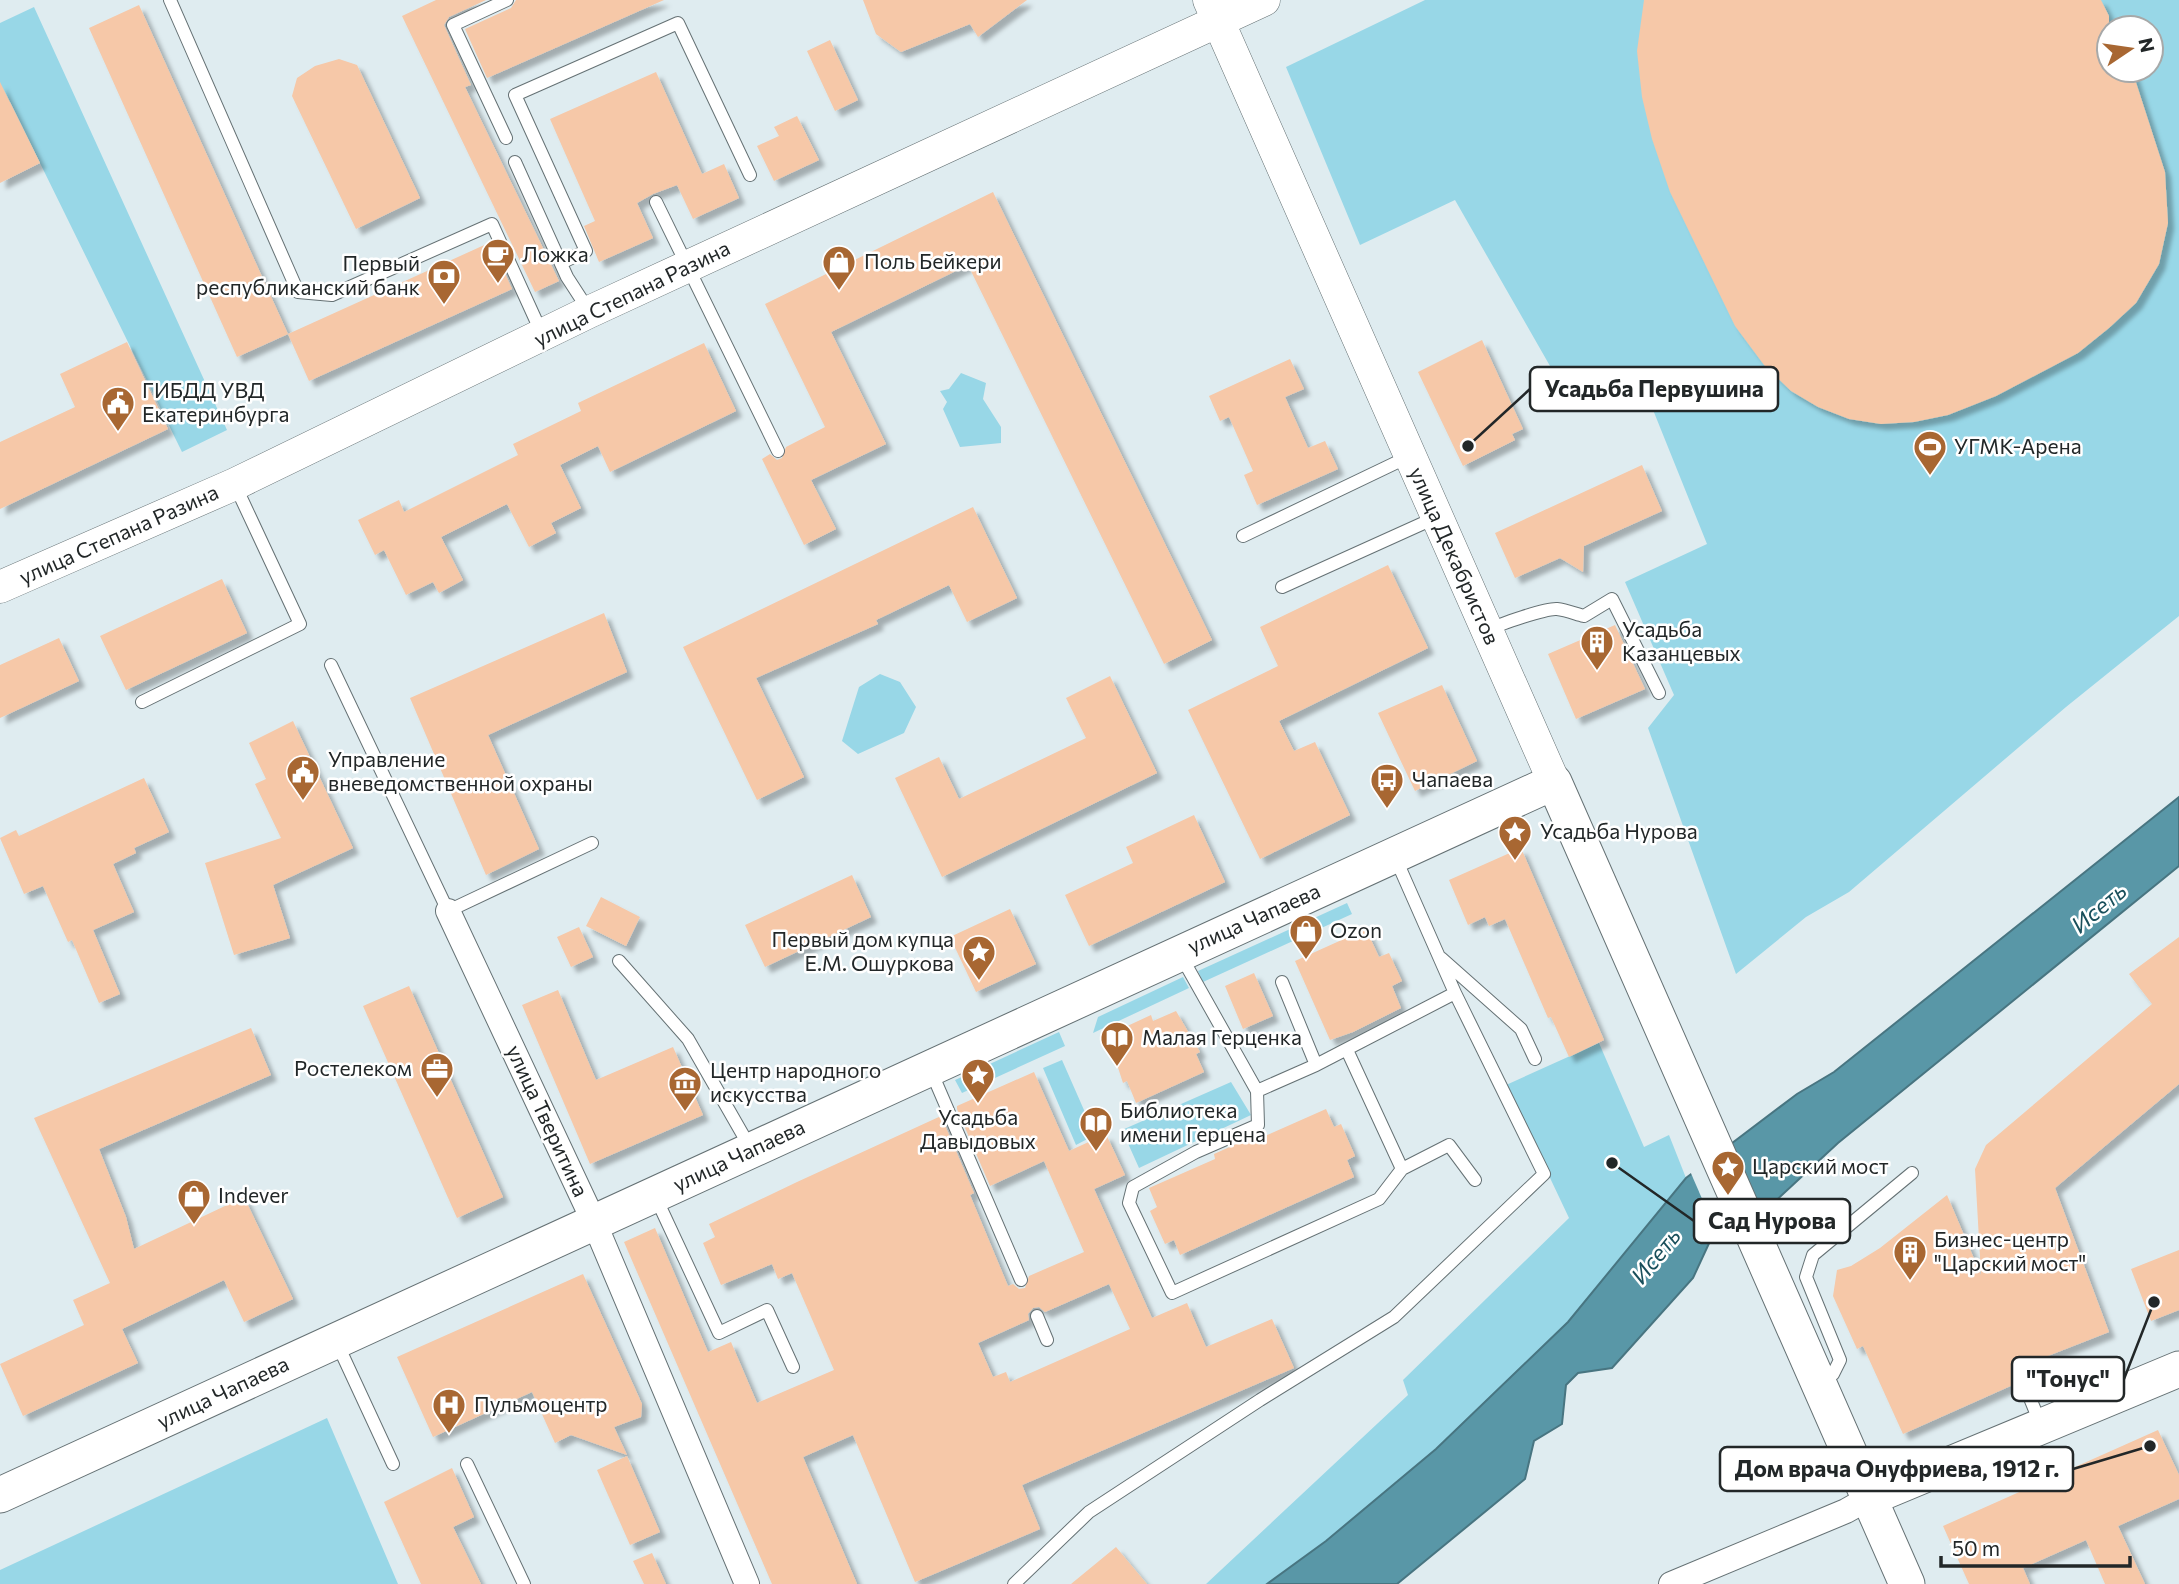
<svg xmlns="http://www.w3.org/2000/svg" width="2179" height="1584" font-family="Commissioner,sans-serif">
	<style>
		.green { fill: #98d7e7; fill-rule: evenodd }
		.water { fill: #5997a7; stroke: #487581; stroke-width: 2 }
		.pier { fill: #dfecf0 }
		.building { fill: #f6c8a8; fill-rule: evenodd; filter: url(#shadow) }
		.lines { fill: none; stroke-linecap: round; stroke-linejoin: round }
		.service-casing { stroke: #657174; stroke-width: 14 }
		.minor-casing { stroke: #657174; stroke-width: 26 }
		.tertiary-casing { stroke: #657174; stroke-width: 33 }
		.secondary-casing { stroke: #657174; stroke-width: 37 }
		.service { stroke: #fff; stroke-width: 12 }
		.minor { stroke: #fff; stroke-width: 24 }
		.tertiary { stroke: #fff; stroke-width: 32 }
		.secondary { stroke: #fff; stroke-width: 35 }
		.labels { text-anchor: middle; stroke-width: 5; stroke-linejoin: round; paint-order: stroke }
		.poi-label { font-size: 21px; fill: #222728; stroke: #fff; text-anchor: start }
		.street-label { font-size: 21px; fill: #222728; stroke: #fff }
		.water-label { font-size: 23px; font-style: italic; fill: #194f5b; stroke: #fff }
		.leader { fill: none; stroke: #222728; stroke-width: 2.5 }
		.callout-dot { fill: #222728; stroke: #fff; stroke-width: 2.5 }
		.callout { fill: #fff; stroke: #222728; stroke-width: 2.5 }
		.callout-label { font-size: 23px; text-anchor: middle; font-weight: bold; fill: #222728 }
	</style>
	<defs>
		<filter id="shadow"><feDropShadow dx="6" dy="6" stdDeviation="2" flood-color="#0004"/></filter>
	</defs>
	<rect width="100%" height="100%" fill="#dfecf0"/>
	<path class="green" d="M 1425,0 L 2179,0 L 2179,616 L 2066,707 L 1849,892 L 1806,917 L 1736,974 L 1648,728 L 1674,695 L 1625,582 L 1707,544 L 1643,385 L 1574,408 L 1455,200 L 1360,245 L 1286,67 ZM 2109,28 L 2151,28 L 2151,70 L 2109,70 Z
		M 34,7 L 227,430 L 182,452 L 10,102 L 0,106 L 0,23 Z
		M 961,373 L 986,383 L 983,399 L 1001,427 L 1001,443 L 960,447 L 943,409 L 947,402 L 940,391 L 949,389 Z
		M 880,674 L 900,682 L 916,707 L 904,733 L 858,754 L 842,741 L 859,687 Z
		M 1347,903 L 1352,914 L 1203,982 L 1198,971 Z
		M 1183,977 L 1189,988 L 1093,1033 L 1098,1017 Z
		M 1059,1032 L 1065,1046 L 962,1093 L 955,1080 Z
		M 1599,1043 L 1644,1147 L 1669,1135 L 1686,1178 L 1568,1322 L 1436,1450 L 1326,1541 L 1267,1584 L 1206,1584 L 1408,1395 L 1403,1380 L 1569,1218 L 1506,1085 Z
		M 1062,1060 L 1095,1135 L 1076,1145 L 1043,1068 Z
		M 1231,1082 L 1251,1115 L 1139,1168 L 1122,1130 Z
		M 327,1418 L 398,1584 L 0,1584 L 0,1570 Z"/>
	<path class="water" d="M 2179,797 L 2179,866 L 1838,1143 L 1769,1207 L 1711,1239 L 1693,1278 L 1612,1368 L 1578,1373 L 1566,1385 L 1562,1424 L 1534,1441 L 1525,1479 L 1397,1584 L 1267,1584 L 1326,1541 L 1436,1449 L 1568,1322 L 1686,1178 L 1797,1094 L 1834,1072 Z"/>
	<path class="pier" d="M 1730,1141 L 1763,1214 L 1719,1238 L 1690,1171 Z"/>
	<path class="building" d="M 436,0 L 486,0 L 449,17 L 444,25 L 471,85 L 465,87 L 559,281 L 535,292 L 402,16 Z
		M 516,0 L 664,0 L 487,78 L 465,29 L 511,8 Z
		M 863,0 L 1027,0 L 978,37 L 970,24 L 901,52 L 876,34 Z
		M 1644,0 L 2101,0 L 2109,16 L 2109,70 L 2132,70 L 2165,172 L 2168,223 L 2159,264 L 2136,303 L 2109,328 L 2078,353 L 1996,396 L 1948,415 L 1914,422 L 1881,424 L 1849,419 L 1818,407 L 1791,391 L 1764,365 L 1735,326 L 1670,192 L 1652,139 L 1642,97 L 1637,51 Z
		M 139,5 L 288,334 L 237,357 L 89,28 Z
		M 830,40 L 858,100 L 835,111 L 807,51 Z
		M 339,59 L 357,65 L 420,198 L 356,229 L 292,96 L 297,78 L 315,66 Z
		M 656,72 L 702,174 L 724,164 L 739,198 L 693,219 L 677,185 L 653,194 L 637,203 L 653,238 L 599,262 L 584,226 L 595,221 L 550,119 Z
		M 0,82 L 40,163 L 0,183 Z
		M 797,116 L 819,160 L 774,181 L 757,146 L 779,136 L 774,127 Z
		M 993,192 L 1212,640 L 1164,664 L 968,265 L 831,332 L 886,444 L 811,480 L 836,529 L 804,545 L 762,459 L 770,454 L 777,460 L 782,458 L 786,447 L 825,427 L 765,304 Z
		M 491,242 L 512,289 L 309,381 L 288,334 Z
		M 1482,340 L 1523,429 L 1512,434 L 1515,440 L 1463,466 L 1418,372 Z
		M 127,342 L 168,429 L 0,509 L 0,442 L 75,407 L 60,374 Z
		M 704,343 L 736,411 L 610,472 L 598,446 L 560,465 L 581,508 L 551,523 L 556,533 L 529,547 L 507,504 L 441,537 L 463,580 L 439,593 L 433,582 L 406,595 L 384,550 L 375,555 L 358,520 L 399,500 L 404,512 L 518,455 L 513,444 L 581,411 L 578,403 Z
		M 1290,359 L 1304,389 L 1285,397 L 1308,448 L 1325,441 L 1338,469 L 1257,505 L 1244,475 L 1253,471 L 1229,417 L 1220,421 L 1209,396 Z
		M 1642,465 L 1662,511 L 1584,546 L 1583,572 L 1560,558 L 1515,578 L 1495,533 Z
		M 973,507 L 1017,598 L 967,622 L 949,585 L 876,620 L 878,624 L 756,678 L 804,777 L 757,800 L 683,647 Z
		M 1388,565 L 1428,648 L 1279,721 L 1294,751 L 1315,742 L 1350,815 L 1260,859 L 1188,710 L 1278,666 L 1260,627 Z
		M 222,579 L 247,633 L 126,690 L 100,636 Z
		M 604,613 L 627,672 L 488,735 L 539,849 L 486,875 L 410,698 Z
		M 1615,625 L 1645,689 L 1576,719 L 1548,654 Z
		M 59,638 L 79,681 L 0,718 L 0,665 Z
		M 1110,676 L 1157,773 L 942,877 L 895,778 L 939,757 L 959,799 L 1086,738 L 1066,698 Z
		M 1442,685 L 1477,761 L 1415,791 L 1378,713 Z
		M 293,721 L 353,848 L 273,885 L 290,938 L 234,955 L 205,863 L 281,838 L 255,784 L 266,779 L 249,743 Z
		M 144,778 L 169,832 L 134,848 L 136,853 L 113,864 L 134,912 L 93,930 L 120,994 L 99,1003 L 72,940 L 68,942 L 43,886 L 24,894 L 0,838 L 16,830 L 19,836 Z
		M 1194,815 L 1225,882 L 1089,946 L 1065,895 L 1133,863 L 1126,847 Z
		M 1521,848 L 1604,1040 L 1569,1057 L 1551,1017 L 1548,1018 L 1505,919 L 1489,926 L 1485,917 L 1468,925 L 1449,880 Z
		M 852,875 L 871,917 L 765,967 L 745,925 Z
		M 601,897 L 640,917 L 626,946 L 586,926 Z
		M 1010,909 L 1036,964 L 976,992 L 950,937 Z
		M 579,927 L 593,957 L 571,967 L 557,937 Z
		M 1366,929 L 1379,957 L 1389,953 L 1402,981 L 1392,986 L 1401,1008 L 1353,1032 L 1330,1040 L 1295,961 Z
		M 2179,937 L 2179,1084 L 2055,1188 L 2109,1332 L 2030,1363 L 2026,1373 L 2016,1376 L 2015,1384 L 1903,1434 L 1863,1346 L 1857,1349 L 1833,1296 L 1837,1270 L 1851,1266 L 1880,1248 L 1947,1195 L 1981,1275 L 1975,1169 L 1986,1145 L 2152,1004 L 2129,974 Z
		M 1254,973 L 1273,1016 L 1243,1029 L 1225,986 Z
		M 409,986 L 503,1197 L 457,1218 L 363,1006 Z
		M 558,990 L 596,1080 L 673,1047 L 703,1115 L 590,1164 L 522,1005 Z
		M 1176,1011 L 1200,1052 L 1196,1054 L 1204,1072 L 1136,1103 L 1127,1081 L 1123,1083 L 1109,1040 L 1126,1033 L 1123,1028 L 1151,1015 L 1153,1021 Z
		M 251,1028 L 271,1075 L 99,1149 L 126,1217 L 134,1249 L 244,1197 L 293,1299 L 244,1322 L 224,1280 L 122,1329 L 138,1363 L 23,1416 L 0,1364 L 84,1325 L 73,1300 L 110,1283 L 34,1118 Z
		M 1034,1072 L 1069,1151 L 1106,1134 L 1125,1175 L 1094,1189 L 1152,1318 L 1187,1303 L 1206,1347 L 1272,1319 L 1294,1368 L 1022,1485 L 1040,1529 L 915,1582 L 853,1435 L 803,1457 L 857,1584 L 772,1584 L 624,1242 L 655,1228 L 708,1352 L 731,1342 L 757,1403 L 834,1370 L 792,1273 L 778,1279 L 772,1264 L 721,1285 L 703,1243 L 715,1237 L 709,1224 L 797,1182 L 941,1116 L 974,1193 L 970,1195 L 1008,1286 L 1013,1284 L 1019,1289 L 1025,1288 L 1029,1276 L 1084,1252 L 1044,1161 L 990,1186 L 957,1109 L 957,1106 ZM 1109,1284 L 1130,1329 L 1010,1382 L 1006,1372 L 993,1377 L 978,1343 L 1029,1320 L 1028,1314 L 1033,1308 L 1039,1307 L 1045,1312 Z
		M 1326,1109 L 1334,1127 L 1341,1124 L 1355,1156 L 1347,1160 L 1354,1177 L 1180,1255 L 1174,1240 L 1165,1244 L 1150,1211 L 1157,1207 L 1149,1188 L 1215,1159 L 1214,1154 L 1263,1132 L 1265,1136 Z
		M 2179,1250 L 2179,1310 L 2151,1321 L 2131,1269 Z
		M 583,1274 L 642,1404 L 641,1417 L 614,1427 L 627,1455 L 571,1435 L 555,1443 L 532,1392 L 433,1437 L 397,1357 Z
		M 2158,1430 L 2179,1475 L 2179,1499 L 2118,1526 L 2145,1584 L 2105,1584 L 2086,1540 L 2023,1568 L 2030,1584 L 1969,1584 L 1943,1526 Z
		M 627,1456 L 660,1532 L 630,1545 L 597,1470 Z
		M 452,1468 L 474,1517 L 453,1527 L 481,1584 L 421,1584 L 384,1502 Z
		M 1116,1547 L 1147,1584 L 1071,1584 Z
		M 652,1553 L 666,1584 L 644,1584 L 633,1561 Z"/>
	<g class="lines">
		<defs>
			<path id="service" d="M 170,0 L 298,292 L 332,295 L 492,224 L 543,336
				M 506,138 L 453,25 L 507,0
				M 515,162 L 567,277 L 589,311
				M 656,202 L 778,451
				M 561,263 L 586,251 L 515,95 L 678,23 L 750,175
				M 1243,536 L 1410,456
				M 1282,587 L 1437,517
				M 1489,630 C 1499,624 1547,608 1557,609 C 1566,610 1576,614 1584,616 L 1612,599 L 1659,693
				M 331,665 L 448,911 L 592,843
				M 142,702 L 300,624 L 235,485
				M 1181,956 L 1257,1091 L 1316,1065 L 1455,993 L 1395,857
				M 1441,958 L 1521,1029 L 1535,1059
				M 619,961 L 688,1039 L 751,1149
				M 1282,982 L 1316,1065
				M 931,1071 L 1021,1280
				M 1257,1091 L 1258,1125 L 1196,1152 L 1133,1187 L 1129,1203 L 1172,1293 L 1379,1199 L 1402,1169 L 1347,1050
				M 1402,1169 L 1449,1145 L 1475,1180
				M 656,1198 L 719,1333 L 767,1310 L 793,1367
				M 1037,1316 L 1047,1340
				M 336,1341 L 393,1464
				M 2023,1381 L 2041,1425
				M 1820,1383 L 1833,1374 L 1840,1360 L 1806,1277 L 1813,1255 L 1912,1173
				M 467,1464 L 524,1584
				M 1014,1584 L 1089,1512 L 1260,1400 L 1394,1317 L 1544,1174 L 1455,993"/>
			<path id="minor" d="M 448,911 L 594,1222 L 747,1584
				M 1671,1584 L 1846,1511 L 1869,1498"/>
			<path id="tertiary" d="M 1209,0 L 1554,782
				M 0,587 L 235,484 L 589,312 L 1264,0"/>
			<path id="secondary" d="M 0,1495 L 1554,782 L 1907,1584
				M 1869,1498 L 2179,1369"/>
		</defs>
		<use href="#service" class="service-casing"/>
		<use href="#minor" class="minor-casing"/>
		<use href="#tertiary" class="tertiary-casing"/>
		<use href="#secondary" class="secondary-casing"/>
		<use href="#service" class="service"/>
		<use href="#minor" class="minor"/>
		<use href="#tertiary" class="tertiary"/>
		<use href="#secondary" class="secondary"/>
	</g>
	<defs>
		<symbol id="cafe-pin" viewBox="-11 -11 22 30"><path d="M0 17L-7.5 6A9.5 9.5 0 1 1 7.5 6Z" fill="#a86732" stroke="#fff"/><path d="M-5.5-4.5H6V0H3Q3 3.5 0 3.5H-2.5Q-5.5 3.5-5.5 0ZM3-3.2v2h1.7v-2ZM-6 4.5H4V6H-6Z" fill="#fff"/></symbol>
		<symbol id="shop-pin" viewBox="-11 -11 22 30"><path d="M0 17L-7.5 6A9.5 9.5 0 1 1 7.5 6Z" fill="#a86732" stroke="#fff"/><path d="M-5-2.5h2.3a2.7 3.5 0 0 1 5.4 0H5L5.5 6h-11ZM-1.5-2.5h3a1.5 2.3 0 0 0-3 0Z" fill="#fff"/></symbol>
		<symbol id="bank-pin" viewBox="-11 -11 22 30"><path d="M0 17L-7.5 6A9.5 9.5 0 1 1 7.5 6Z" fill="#a86732" stroke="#fff"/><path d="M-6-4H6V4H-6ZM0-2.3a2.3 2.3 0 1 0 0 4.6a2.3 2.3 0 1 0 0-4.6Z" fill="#fff"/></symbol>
		<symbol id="civic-pin" viewBox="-11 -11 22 30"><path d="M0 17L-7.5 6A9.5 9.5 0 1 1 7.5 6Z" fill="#a86732" stroke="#fff"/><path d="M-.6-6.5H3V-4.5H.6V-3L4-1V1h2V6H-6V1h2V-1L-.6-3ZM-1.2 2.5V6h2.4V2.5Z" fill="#fff"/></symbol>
		<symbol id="stadium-pin" viewBox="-11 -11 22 30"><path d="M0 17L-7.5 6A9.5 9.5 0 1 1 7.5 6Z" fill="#a86732" stroke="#fff"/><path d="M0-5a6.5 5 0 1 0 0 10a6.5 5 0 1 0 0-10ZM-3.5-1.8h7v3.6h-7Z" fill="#fff"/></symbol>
		<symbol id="building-pin" viewBox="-11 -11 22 30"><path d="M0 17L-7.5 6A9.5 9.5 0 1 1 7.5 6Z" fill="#a86732" stroke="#fff"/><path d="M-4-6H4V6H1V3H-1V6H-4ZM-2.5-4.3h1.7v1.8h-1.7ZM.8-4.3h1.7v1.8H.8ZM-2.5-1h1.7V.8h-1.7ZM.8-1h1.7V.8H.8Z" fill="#fff"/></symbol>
		<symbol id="bus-pin" viewBox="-11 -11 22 30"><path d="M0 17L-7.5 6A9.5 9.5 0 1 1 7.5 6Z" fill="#a86732" stroke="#fff"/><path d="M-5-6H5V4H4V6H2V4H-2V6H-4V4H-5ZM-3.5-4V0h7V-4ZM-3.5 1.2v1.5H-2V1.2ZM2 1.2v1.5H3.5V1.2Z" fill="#fff"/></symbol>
		<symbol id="sight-pin" viewBox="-11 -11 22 30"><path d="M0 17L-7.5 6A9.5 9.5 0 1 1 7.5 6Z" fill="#a86732" stroke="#fff"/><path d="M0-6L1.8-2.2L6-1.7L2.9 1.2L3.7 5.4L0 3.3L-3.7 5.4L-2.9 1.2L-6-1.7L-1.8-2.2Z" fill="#fff"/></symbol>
		<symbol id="library-pin" viewBox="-11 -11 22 30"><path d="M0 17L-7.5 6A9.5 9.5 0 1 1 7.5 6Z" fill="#a86732" stroke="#fff"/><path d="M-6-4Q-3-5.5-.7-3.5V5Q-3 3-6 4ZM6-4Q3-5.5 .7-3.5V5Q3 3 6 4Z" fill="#fff"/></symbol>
		<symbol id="office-pin" viewBox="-11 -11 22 30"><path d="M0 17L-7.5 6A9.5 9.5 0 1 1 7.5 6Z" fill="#a86732" stroke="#fff"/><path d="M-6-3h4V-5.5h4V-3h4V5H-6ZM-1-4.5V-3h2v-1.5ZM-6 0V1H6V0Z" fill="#fff"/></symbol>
		<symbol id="museum-pin" viewBox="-11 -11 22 30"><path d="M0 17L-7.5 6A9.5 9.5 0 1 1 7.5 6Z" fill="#a86732" stroke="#fff"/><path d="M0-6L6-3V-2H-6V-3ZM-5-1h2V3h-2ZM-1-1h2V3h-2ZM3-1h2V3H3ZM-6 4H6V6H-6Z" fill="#fff"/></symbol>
		<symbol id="hospital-pin" viewBox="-11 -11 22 30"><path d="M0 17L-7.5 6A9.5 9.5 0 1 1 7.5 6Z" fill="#a86732" stroke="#fff"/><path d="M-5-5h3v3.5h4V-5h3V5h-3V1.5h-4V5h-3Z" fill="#fff"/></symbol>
	</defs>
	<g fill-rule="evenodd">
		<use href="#cafe-pin" x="479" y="236" width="38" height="52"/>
		<use href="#shop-pin" x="820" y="243" width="38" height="52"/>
		<use href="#bank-pin" x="425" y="257" width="38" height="52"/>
		<use href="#civic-pin" x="99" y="384" width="38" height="52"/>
		<use href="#stadium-pin" x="1911" y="428" width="38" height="52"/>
		<use href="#building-pin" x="1578" y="623" width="38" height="52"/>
		<use href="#civic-pin" x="284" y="753" width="38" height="52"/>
		<use href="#bus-pin" x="1368" y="761" width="38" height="52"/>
		<use href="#sight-pin" x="1496" y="813" width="38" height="52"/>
		<use href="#shop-pin" x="1287" y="912" width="38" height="52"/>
		<use href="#sight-pin" x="960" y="933" width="38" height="52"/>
		<use href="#library-pin" x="1098" y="1019" width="38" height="52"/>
		<use href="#office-pin" x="418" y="1050" width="38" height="52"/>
		<use href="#sight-pin" x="959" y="1056" width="38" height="52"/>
		<use href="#museum-pin" x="666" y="1064" width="38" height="52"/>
		<use href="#library-pin" x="1077" y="1104" width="38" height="52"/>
		<use href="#sight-pin" x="1709" y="1148" width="38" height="52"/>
		<use href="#shop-pin" x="175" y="1177" width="38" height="52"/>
		<use href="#building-pin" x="1891" y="1233" width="38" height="52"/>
		<use href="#hospital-pin" x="430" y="1386" width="38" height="52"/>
	</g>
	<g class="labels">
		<g class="poi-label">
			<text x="522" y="262">Ложка</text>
			<text x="864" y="269">Поль Бейкери</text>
			<text x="420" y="271" text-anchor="end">Первый<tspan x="420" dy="24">республиканский банк</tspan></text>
			<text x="142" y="398">ГИБДД УВД<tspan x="142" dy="24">Екатеринбурга</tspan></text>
			<text x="1954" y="454">УГМК-Арена</text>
			<text x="1622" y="637">Усадьба<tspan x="1622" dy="24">Казанцевых</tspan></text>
			<text x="328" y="767">Управление<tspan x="328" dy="24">вневедомственной охраны</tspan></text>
			<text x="1412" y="787">Чапаева</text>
			<text x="1540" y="839">Усадьба Нурова</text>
			<text x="1330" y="938">Ozon</text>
			<text x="954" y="947" text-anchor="end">Первый дом купца<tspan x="954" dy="24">Е.М. Ошуркова</tspan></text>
			<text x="1142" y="1045">Малая Герценка</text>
			<text x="412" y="1076" text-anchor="end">Ростелеком</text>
			<text x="710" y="1078">Центр народного<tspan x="710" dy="24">искусства</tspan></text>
			<text x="1120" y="1118">Библиотека<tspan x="1120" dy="24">имени Герцена</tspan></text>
			<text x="978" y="1125" text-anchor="middle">Усадьба<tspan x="978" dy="24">Давыдовых</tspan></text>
			<text x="1752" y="1174">Царский мост</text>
			<text x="218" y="1203">Indever</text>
			<text x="1934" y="1247">Бизнес-центр<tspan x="1934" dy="24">"Царский мост"</tspan></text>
			<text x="474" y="1412">Пульмоцентр</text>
		</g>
		<g class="street-label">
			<text transform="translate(632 294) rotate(-26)" y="7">улица Степана Разина</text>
			<text transform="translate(119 535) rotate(-24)" y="7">улица Степана Разина</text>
			<text transform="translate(1454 556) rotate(66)" y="7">улица Декабристов</text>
			<text transform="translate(1254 919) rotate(-24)" y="7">улица Чапаева</text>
			<text transform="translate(547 1121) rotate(65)" y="7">улица Тверитина</text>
			<text transform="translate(739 1156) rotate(-25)" y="7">улица Чапаева</text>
			<text transform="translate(223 1393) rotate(-25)" y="7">улица Чапаева</text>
		</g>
		<g class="water-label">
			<text transform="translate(2099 908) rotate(-40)" y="8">Исеть</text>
			<text transform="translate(1656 1256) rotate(-51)" y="8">Исеть</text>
		</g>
	</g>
	<path class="leader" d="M1468 446L1530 389M1612 1163L1694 1221M2154 1302L2124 1379M2150 1446L2073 1469"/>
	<g class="callout-dot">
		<circle cx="1468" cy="446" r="7"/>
		<circle cx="1612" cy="1163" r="7"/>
		<circle cx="2154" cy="1302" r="7"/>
		<circle cx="2150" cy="1446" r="7"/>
	</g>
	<g class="callout">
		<rect x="1530" y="367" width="248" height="44" rx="7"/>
		<rect x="1694" y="1199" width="156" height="44" rx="7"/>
		<rect x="2012" y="1357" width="112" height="44" rx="7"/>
		<rect x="1720" y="1447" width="353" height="44" rx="7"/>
	</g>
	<g class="callout-label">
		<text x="1654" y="397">Усадьба Первушина</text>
		<text x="1772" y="1229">Сад Нурова</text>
		<text x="2068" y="1387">"Тонус"</text>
		<text x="1897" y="1477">Дом врача Онуфриева, 1912 г.</text>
	</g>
	<g transform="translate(2130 49) rotate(77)"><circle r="33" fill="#ffffff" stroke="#a7a9a9" stroke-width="2"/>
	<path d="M0-5L12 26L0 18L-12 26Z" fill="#a86732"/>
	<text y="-10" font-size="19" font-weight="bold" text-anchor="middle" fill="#222728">N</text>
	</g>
	<path d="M1941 1556v10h189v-10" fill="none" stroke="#222728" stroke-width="3.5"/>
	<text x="1952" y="1556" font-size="21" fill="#222728" stroke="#ffffff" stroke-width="5" paint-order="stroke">50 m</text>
</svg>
